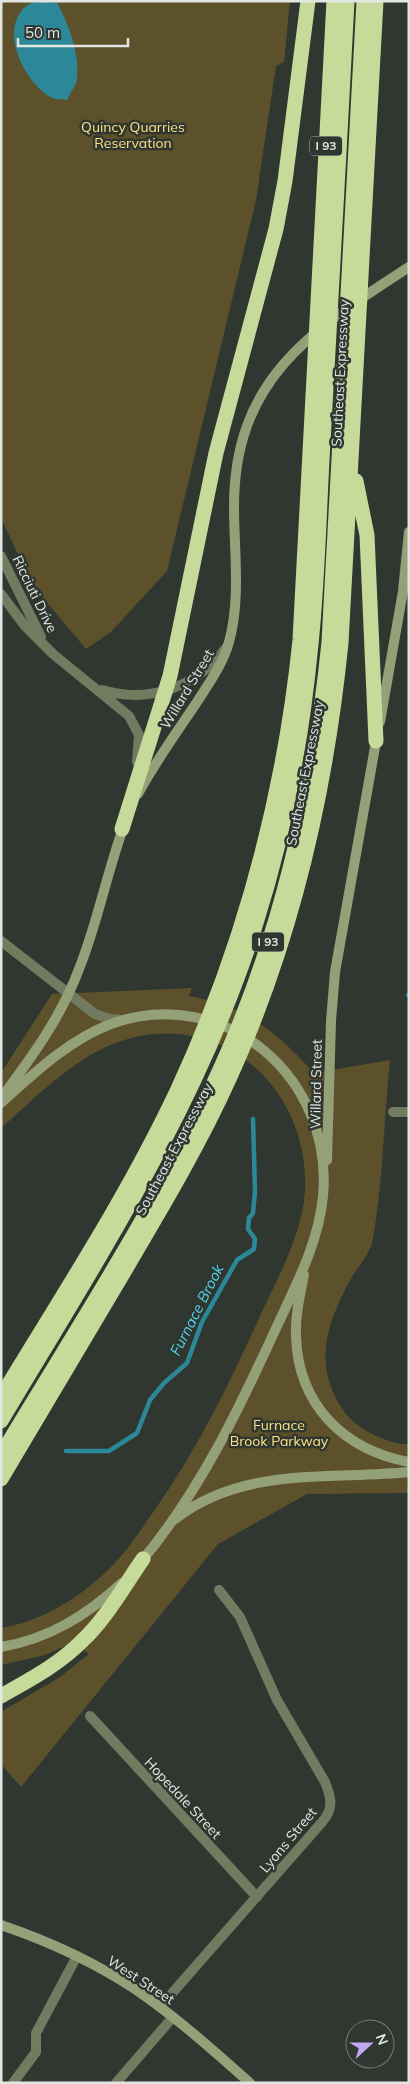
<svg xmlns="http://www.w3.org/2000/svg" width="410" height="2084" font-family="Mulish,sans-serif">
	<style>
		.green { fill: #5d512b }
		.water { fill: #2c8898 }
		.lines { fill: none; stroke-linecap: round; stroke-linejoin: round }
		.stream { stroke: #2c8898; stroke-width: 4.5 }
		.street { stroke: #727a60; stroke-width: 10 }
		.secondary { stroke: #94a178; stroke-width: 10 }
		.highway { stroke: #c6da9a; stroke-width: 15 }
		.labels { text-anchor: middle; stroke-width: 5; stroke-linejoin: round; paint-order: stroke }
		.shield { fill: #2f3730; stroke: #acb2ad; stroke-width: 1 }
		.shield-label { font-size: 12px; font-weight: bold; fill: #e1e6e2 }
		.park-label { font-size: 14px; fill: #fee084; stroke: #2f3730 }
		.street-label { font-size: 14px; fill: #e1e6e2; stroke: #2f3730 }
		.water-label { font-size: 15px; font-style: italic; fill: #51d4ec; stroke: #2f3730 }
	</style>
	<rect width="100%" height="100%" fill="#2f3730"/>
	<path class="green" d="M 1,1 L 290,1 L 284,62 L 276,66 L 256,200 L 167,571 L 111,632 L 86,649 L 33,586 L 1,518 Z
		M 192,988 L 189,996 C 245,1006 277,1032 314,1073 L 390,1060 C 384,1119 383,1180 373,1239 C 371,1251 360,1265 353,1275 C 327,1322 310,1366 346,1414 C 358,1429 389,1445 409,1444 L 409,1493 L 307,1494 L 218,1544 L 21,1787 L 1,1764 L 1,1712 L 60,1677 L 89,1654 L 72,1643 L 45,1655 L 1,1665 L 1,1628 C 42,1621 78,1599 108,1570 C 126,1553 139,1532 154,1511 C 197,1450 229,1385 260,1316 C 278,1277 302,1235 305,1191 C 310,1087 218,1005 116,1043 C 74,1058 34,1099 1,1128 L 1,1073 L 52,994 Z"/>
	<path class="water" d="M 37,1 L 57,3 C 68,22 80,55 77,78 C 77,85 70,93 67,100 C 63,99 56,100 52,98 C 26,84 0,34 23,9 C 26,5 33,3 37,1 Z"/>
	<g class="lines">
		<path class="stream" d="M 408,995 L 409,995
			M 66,1451 L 109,1451 L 137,1433 L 150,1400 L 164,1383 L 187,1363 L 202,1322 L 237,1260 L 254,1249 L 255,1239 L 248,1229 L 249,1218 L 253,1213 L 255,1191 L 253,1119"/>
		<path class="street" d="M 1,556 L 41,637
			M 1,594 L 25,626 L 53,654 L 129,716 L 139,735 L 137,762
			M 102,690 C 149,704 197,687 226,648
			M 1,941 L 95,1014 L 110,1019 L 123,1020
			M 393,1112 L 409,1112
			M 90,1716 L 257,1897
			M 160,2007 L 323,1821 C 334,1808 331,1797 325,1782 L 277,1700 L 240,1617 L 219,1590
			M 13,2083 L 36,2052 L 36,2033 L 77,1956
			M 116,2083 L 173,2017"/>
		<path class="secondary" d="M 380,722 L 403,591 L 409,532
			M 138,794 C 155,762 177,732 197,702 C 209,683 223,664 229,642 C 241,599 234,551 234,507 C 234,378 312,330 409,267
			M 5,1093 C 34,1054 62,1015 79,969 C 98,922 107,871 125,823
			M 1,1103 C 33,1074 70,1039 111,1024 C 226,983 334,1079 323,1196 C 319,1241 297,1283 278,1324 C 240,1407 200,1492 140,1563
			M 327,1160 L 331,1021 L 335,972 L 377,736
			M 304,1275 C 300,1295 295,1316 296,1336 C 298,1405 344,1450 409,1462
			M 175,1519 C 243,1466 329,1480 409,1472
			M 1,1647 C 49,1639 87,1615 122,1583
			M 1,1925 C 48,1941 94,1962 135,1989 C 176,2017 213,2050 250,2083"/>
		<path class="highway" d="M 356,481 L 367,535 L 376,741
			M 122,829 L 170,676 L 216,453 L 276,229 L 285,181 L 308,1
			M 1,1397 C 62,1296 128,1196 178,1089 C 244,946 284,796 300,640 L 334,1
			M 1,1421 C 97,1260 200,1103 256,923 C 285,832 302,739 311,644 C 318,577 319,509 323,442 C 332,295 339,148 347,1
			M 1,1455 C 80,1323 169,1189 230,1047 C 285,919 315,781 329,642 L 364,1
			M 1,1479 C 40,1413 79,1347 118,1282 C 158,1214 198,1148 230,1077 C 292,940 326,792 341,643 L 376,1
			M 1,1696 C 29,1680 58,1665 81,1642 C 106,1619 124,1586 143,1559"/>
	</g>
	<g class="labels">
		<g class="shield">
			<rect x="310" y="136.5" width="32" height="19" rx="4"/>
			<rect x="252" y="932.5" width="32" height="19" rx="4"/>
		</g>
		<g class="shield-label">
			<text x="326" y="150">I 93</text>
			<text x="268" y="946">I 93</text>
		</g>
		<g class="park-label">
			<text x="133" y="132">Quincy Quarries<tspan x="133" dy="16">Reservation</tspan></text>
			<text x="279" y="1430">Furnace<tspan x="279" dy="16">Brook Parkway</tspan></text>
		</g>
		<g class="street-label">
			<text transform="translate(340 373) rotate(-87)" y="5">Southeast Expressway</text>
			<text transform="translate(35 594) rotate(64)" y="5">Ricciuti Drive</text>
			<text transform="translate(187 689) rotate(-59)" y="5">Willard Street</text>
			<text transform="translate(305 773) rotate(-79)" y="5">Southeast Expressway</text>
			<text transform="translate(316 1084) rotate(-89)" y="5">Willard Street</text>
			<text transform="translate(174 1149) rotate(-62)" y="5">Southeast Expressway</text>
			<text transform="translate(183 1798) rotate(47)" y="5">Hopedale Street</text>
			<text transform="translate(288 1840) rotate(-50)" y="5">Lyons Street</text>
			<text transform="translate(141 1980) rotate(33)" y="5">West Street</text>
		</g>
		<g class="water-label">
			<text transform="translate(197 1310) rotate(-63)" y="5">Furnace Brook</text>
		</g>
	</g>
	<rect width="410" height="2084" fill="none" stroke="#e1e6e2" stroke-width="5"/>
	<g transform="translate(370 2044) rotate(69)"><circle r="24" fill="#2f3730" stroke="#767d77"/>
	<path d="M0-4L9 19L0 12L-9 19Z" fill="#c4a7f1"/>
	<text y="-8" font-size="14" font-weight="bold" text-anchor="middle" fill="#e1e6e2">N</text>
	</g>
	<path d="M18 38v8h110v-8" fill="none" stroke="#e1e6e2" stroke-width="2.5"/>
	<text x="25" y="38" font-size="15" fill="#e1e6e2" stroke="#2f3730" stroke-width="4" paint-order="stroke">50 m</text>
</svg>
